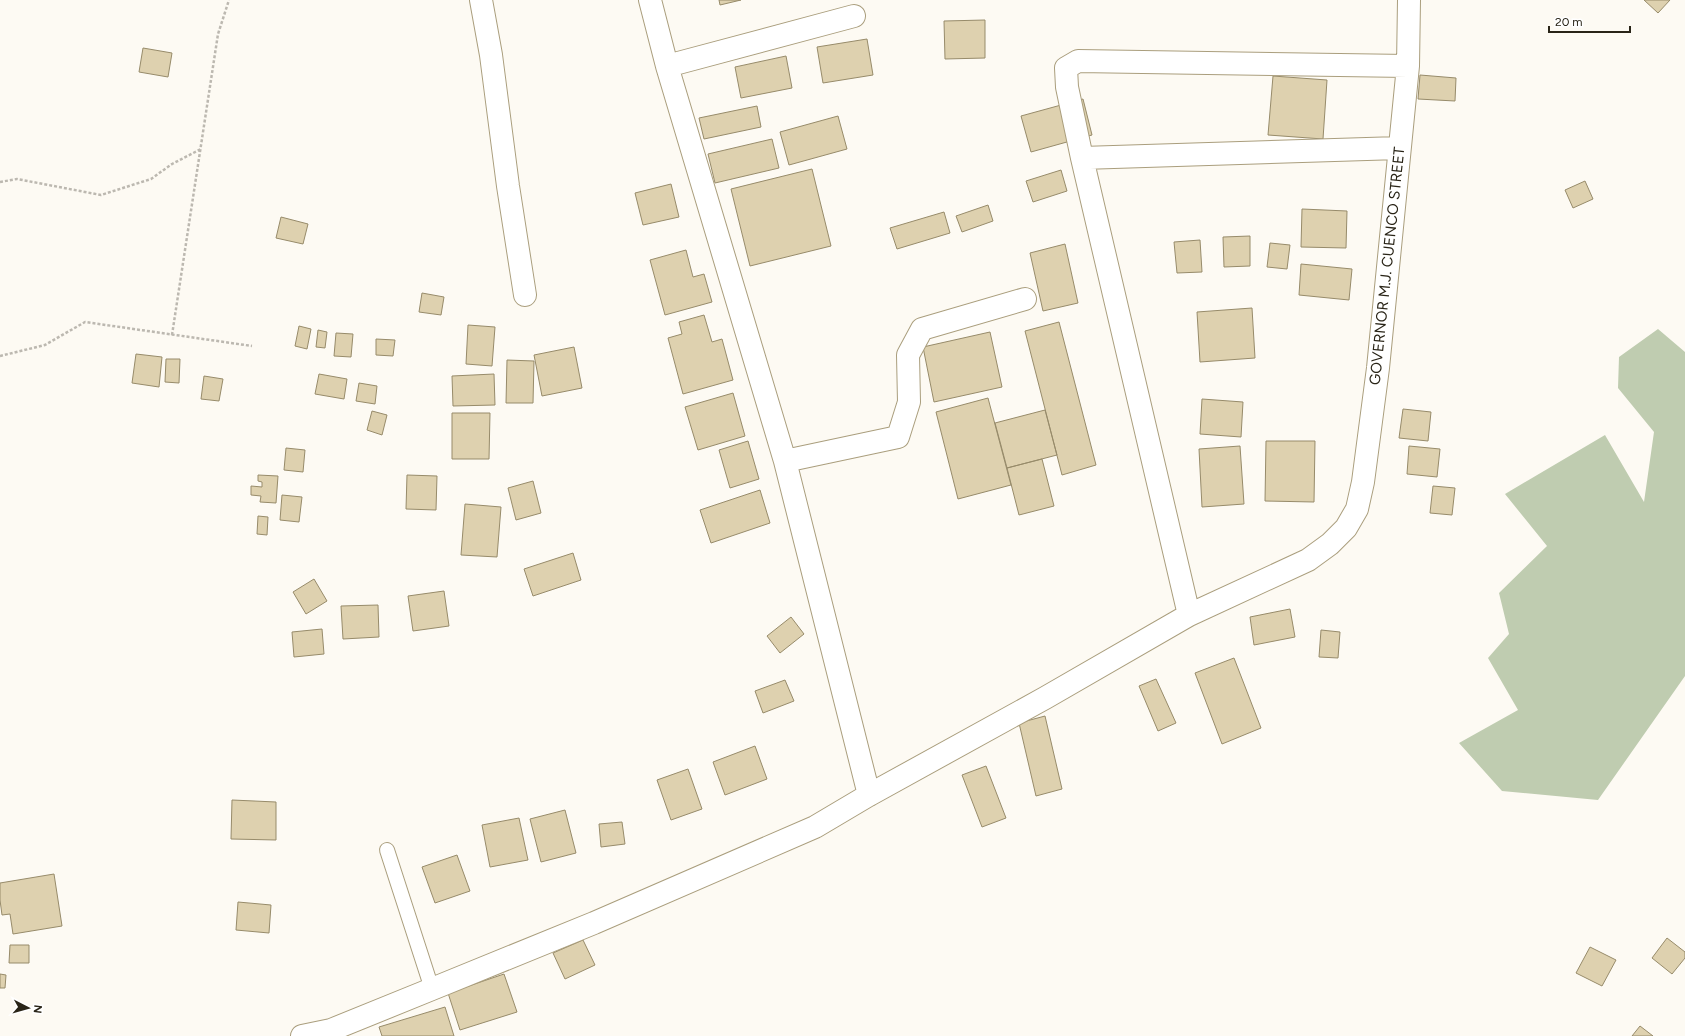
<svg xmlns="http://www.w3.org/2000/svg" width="1685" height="1036" font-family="Figtree,sans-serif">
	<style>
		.green { fill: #bfccb0 }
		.building { fill: #ded1af; stroke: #978b6a }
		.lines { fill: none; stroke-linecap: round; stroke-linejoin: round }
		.lane-casing { stroke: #aa9e7d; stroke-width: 16 }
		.street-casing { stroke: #aa9e7d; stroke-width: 24 }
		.path { stroke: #bcb8b0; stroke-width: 2.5; stroke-dasharray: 3 2; stroke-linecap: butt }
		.lane { stroke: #fff; stroke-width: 14 }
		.street { stroke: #fff; stroke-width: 22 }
		.labels { text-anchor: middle; stroke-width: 3; stroke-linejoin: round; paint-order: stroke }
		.street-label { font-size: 15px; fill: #292417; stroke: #fff }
	</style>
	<rect width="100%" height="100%" fill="#fdfaf3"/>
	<path class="green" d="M 1658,329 L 1685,352 L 1685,676 L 1598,800 L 1502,791 L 1459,743 L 1518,710 L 1488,658 L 1509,634 L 1499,593 L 1547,546 L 1505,494 L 1605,435 L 1644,502 L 1654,432 L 1618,388 L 1619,357 Z"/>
	<path class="building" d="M 719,0 L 741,0 L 720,5 Z
		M 1644,0 L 1670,0 L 1658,13 Z
		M 985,20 L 985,58 L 945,59 L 944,21 Z
		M 867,39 L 873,75 L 823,83 L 817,47 Z
		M 143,48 L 172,53 L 168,77 L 139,72 Z
		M 786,56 L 792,88 L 741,98 L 735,67 Z
		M 1420,75 L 1456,78 L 1455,101 L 1418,99 Z
		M 1273,76 L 1327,80 L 1323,139 L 1268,135 Z
		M 1083,99 L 1092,135 L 1031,152 L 1021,116 Z
		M 757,106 L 761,127 L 704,139 L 699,118 Z
		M 838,116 L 847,149 L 789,165 L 780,132 Z
		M 772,139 L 779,168 L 715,183 L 708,154 Z
		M 812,169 L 831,246 L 750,266 L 731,189 Z
		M 1061,170 L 1067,191 L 1033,202 L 1026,181 Z
		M 1585,181 L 1593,199 L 1573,208 L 1565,190 Z
		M 671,184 L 679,217 L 643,225 L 635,193 Z
		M 988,205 L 993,221 L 962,232 L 956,216 Z
		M 1302,209 L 1347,211 L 1346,248 L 1301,247 Z
		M 944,212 L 950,233 L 897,249 L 890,228 Z
		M 281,217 L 308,224 L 303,244 L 276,238 Z
		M 1250,236 L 1250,266 L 1224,267 L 1223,237 Z
		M 1200,240 L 1202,272 L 1177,273 L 1174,242 Z
		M 1270,243 L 1290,245 L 1287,269 L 1267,267 Z
		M 1065,244 L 1078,303 L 1043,311 L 1030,253 Z
		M 686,250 L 693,277 L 704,274 L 712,302 L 665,315 L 650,260 Z
		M 1301,264 L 1352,269 L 1349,300 L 1299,295 Z
		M 422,293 L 444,297 L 441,315 L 419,312 Z
		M 1252,308 L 1255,358 L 1200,362 L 1197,312 Z
		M 704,315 L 712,342 L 722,339 L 733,380 L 683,394 L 668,338 L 682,334 L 679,322 Z
		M 1059,322 L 1096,465 L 1062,475 L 1025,331 Z
		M 468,325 L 495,327 L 492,366 L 466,364 Z
		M 299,326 L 311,329 L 307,349 L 295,346 Z
		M 318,330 L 327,332 L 325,348 L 316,347 Z
		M 990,332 L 1002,387 L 934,402 L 923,347 Z
		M 336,333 L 353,334 L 351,357 L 334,356 Z
		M 376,339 L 395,340 L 393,356 L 376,355 Z
		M 574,347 L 582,388 L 542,396 L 534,355 Z
		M 136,354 L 162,357 L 159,387 L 132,383 Z
		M 166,359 L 180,359 L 179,383 L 165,382 Z
		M 507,360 L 534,361 L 533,403 L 506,403 Z
		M 319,374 L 347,379 L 344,399 L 315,394 Z
		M 494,374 L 495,405 L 453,406 L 452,376 Z
		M 204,376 L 223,379 L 219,401 L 201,399 Z
		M 359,383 L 377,386 L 375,404 L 356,401 Z
		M 733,393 L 745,436 L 698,450 L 685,407 Z
		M 988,398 L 1011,485 L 958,499 L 936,412 Z
		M 1202,399 L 1243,402 L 1241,437 L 1200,434 Z
		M 1403,409 L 1431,412 L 1428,441 L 1399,438 Z
		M 1045,410 L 1057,455 L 1007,468 L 995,423 Z
		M 372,411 L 387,415 L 382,435 L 367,430 Z
		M 452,413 L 490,413 L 489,459 L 452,459 Z
		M 748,441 L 759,479 L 730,488 L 719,450 Z
		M 1266,441 L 1315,441 L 1314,502 L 1265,501 Z
		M 1240,446 L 1244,504 L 1202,507 L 1199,449 Z
		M 1409,446 L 1440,449 L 1437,477 L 1407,474 Z
		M 286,448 L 305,450 L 303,472 L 284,470 Z
		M 1042,459 L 1054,506 L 1019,515 L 1007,468 Z
		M 258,475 L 278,476 L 276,503 L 260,502 L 261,496 L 251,495 L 251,486 L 262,487 L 262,482 L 258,481 Z
		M 407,475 L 437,476 L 436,510 L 406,509 Z
		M 533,481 L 541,513 L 516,520 L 508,488 Z
		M 1433,486 L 1455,488 L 1452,515 L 1430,513 Z
		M 760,490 L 770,523 L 711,543 L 700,510 Z
		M 282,495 L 302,497 L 299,522 L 280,520 Z
		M 465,504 L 501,507 L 497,557 L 461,555 Z
		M 258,516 L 268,517 L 267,535 L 257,534 Z
		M 573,553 L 581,580 L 533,596 L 524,569 Z
		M 314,579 L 327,601 L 306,614 L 293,592 Z
		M 444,591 L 449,626 L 413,631 L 408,596 Z
		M 378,605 L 379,637 L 343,639 L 341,606 Z
		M 1290,609 L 1295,637 L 1254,645 L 1250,617 Z
		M 791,617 L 804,634 L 780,653 L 767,636 Z
		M 322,629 L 324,654 L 294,657 L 292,632 Z
		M 1321,630 L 1340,632 L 1338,658 L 1319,657 Z
		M 1234,658 L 1261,728 L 1222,744 L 1195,673 Z
		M 1156,679 L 1176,723 L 1158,731 L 1139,686 Z
		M 785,680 L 794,701 L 763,713 L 755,691 Z
		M 1045,716 L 1062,789 L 1036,796 L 1019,723 Z
		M 755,746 L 767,779 L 725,795 L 713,762 Z
		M 986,766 L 1006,818 L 982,827 L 962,775 Z
		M 688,769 L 702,809 L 671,820 L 657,780 Z
		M 232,800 L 276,802 L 276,840 L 231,839 Z
		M 565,810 L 576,853 L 541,862 L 530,819 Z
		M 519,818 L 528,860 L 490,867 L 482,825 Z
		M 622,822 L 625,844 L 601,847 L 599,824 Z
		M 457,855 L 470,891 L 435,903 L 422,867 Z
		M 54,874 L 62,926 L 13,934 L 10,914 L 2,915 L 0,900 L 0,883 Z
		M 238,902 L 271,905 L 269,933 L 236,930 Z
		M 1667,938 L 1685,952 L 1685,958 L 1672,974 L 1652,958 Z
		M 583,940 L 595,965 L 565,979 L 553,953 Z
		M 10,945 L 29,945 L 29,963 L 9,963 Z
		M 1590,947 L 1616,960 L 1602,986 L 1576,973 Z
		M 0,974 L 6,975 L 5,988 L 0,988 Z
		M 504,974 L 517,1012 L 460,1030 L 448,993 Z
		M 445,1007 L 454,1036 L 382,1036 L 379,1027 Z
		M 1640,1026 L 1653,1036 L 1632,1036 Z"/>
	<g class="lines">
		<defs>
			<path id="lane" d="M 387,850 L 432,989"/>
			<path id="street" d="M 481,0 L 491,55 L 508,186 L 525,295
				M 650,0 L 667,66 L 785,461 L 869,795
				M 667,66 L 854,16
				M 1082,158 L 1399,148
				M 785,461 L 898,437 L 909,402 L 908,355 L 922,329 L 1025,299
				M 1189,615 L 1082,158 L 1067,87 L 1066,68 L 1078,61 L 1408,66
				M 302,1036 L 331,1030 L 432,989 L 594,923 L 815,827 L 869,795 L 1045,698 L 1189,615 L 1308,560 L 1330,544 L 1346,528 L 1357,509 L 1363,482 L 1378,368 L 1408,66 L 1409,0"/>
		</defs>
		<use href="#lane" class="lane-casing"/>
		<use href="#street" class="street-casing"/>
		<path class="path" d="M 0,182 L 17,179 L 101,195 L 151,179 L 172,164 L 201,149
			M 172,335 L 218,34 L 229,0
			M 0,356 L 45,345 L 85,322 L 252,346"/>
		<use href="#lane" class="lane"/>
		<use href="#street" class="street"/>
	</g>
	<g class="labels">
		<g class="street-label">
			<text transform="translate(1387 266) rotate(-84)" y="5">GOVERNOR M.J. CUENCO STREET</text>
		</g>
	</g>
	<g transform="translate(28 1008) rotate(96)" stroke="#ffffff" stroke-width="3" paint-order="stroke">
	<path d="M0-3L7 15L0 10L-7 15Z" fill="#292417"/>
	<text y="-6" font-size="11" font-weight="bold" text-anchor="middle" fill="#292417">N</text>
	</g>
	<path d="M1549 26v6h81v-6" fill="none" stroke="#292417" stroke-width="2"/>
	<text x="1555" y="26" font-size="12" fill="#292417" stroke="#ffffff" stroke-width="3" paint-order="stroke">20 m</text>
</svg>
